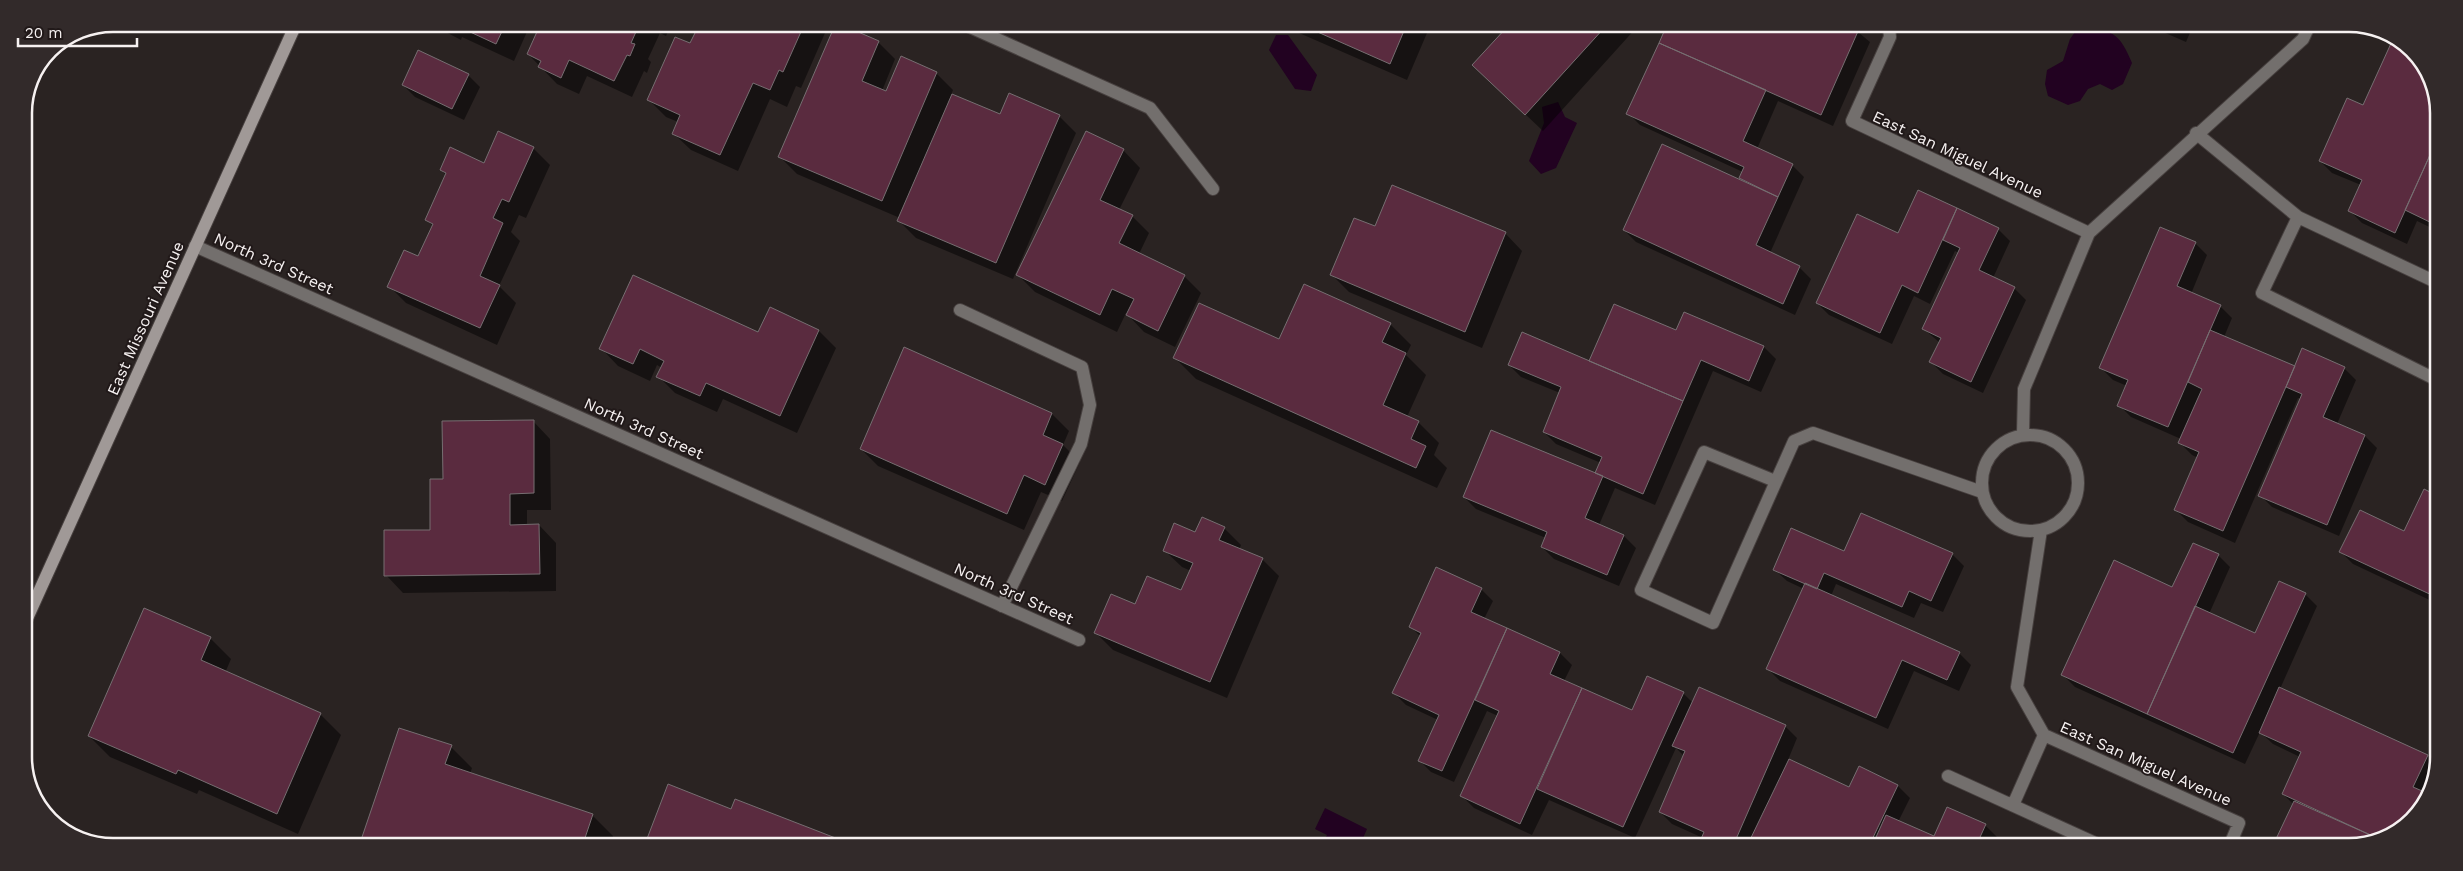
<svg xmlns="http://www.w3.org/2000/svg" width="2463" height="871" font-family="'Work Sans',sans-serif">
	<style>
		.water { fill: #220221 }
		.shadow { fill: #0007 }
		.building { fill: #5a2b3f; stroke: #766e71 }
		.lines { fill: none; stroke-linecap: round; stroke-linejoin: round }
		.lane-casing { stroke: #47403f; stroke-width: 14 }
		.street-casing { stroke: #47403f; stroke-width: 14 }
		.secondary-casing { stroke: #47403f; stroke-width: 14 }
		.lane { stroke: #736f6d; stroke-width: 12 }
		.street { stroke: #736f6d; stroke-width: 12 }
		.secondary { stroke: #a09997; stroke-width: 12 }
		.labels { text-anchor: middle; stroke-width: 4; stroke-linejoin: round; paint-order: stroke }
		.street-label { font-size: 16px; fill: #f6f1f1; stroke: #211919 }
		.rim { fill: none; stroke: #f6f1f1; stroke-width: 2.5 }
	</style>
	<rect width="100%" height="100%" fill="#2a2322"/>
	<path class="water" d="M 2078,28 C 2111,28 2120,33 2132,63 L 2123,84 L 2112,90 L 2100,84 L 2088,89 L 2080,101 L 2068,105 L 2048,96 L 2045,84 L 2047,70 L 2063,61 L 2070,39 Z
		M 1276,35 L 1288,35 L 1317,75 L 1311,91 L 1295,89 L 1269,50 Z
		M 1558,102 L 1565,117 L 1577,123 L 1556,168 L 1541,174 L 1529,161 L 1544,123 L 1542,107 Z
		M 1325,808 L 1367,829 L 1360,845 L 1322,845 L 1327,835 L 1315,829 Z"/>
	<path class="shadow" d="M 436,24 L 530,25 L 514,61 L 462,37 L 461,40 L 442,30 Z
		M 542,25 L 671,25 L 666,36 L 660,33 L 648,59 L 651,62 L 647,73 L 644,71 L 632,97 L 587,76 L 579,94 L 557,84 L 528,54 Z
		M 700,25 L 817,25 L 825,33 L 801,88 L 796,86 L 787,107 L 770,99 L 738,171 L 691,150 L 673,133 L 678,122 L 666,117 L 649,100 L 691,45 Z
		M 1283,26 L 1430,26 L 1407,80 Z
		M 1509,27 L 1637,27 L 1543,131 L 1473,65 Z
		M 1667,27 L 1852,27 L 1870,42 L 1833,126 L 1778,101 L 1757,149 L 1792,165 L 1804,177 L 1770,253 L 1799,267 L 1811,279 L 1795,315 L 1636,242 L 1624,230 L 1739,180 L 1743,172 L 1640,125 L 1628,113 Z
		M 2099,28 L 2109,28 L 2107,32 Z
		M 2154,28 L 2192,28 L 2186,42 Z
		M 2394,39 L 2421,58 L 2439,107 L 2438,231 L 2417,221 L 2407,244 L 2362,223 L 2350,211 L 2361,185 L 2332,173 L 2320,161 L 2364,107 Z
		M 878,42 L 895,59 L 882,91 L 886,93 L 936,73 L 953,90 L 951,95 L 1001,116 L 1059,116 L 1076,133 L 1013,279 L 916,238 L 899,221 L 900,218 L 797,174 L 780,157 Z
		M 468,75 L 480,87 L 464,120 L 415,97 L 403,85 Z
		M 533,148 L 550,165 L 526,218 L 519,215 L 511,232 L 520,241 L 499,286 L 516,303 L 497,345 L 406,303 L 389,286 L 419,258 L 433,226 L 427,220 L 447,176 L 441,170 L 484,164 Z
		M 1123,150 L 1140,168 L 1119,210 L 1132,216 L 1149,233 L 1139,254 L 1184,276 L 1201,293 L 1175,347 L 1144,332 L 1126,313 L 1117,332 L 1035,292 L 1018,275 Z
		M 1919,192 L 1998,229 L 2010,241 L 1993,278 L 2014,288 L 2026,300 L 1983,393 L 1943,374 L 1931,362 L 1940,343 L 1924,329 L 1959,253 L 1955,251 L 1930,304 L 1914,296 L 1892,344 L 1829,315 L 1817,303 L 1899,235 Z
		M 1375,228 L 1505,233 L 1522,251 L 1482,348 L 1349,292 L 1331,274 Z
		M 2195,243 L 2207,255 L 2191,294 L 2220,306 L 2232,318 L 2224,337 L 2295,368 L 2344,368 L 2356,380 L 2337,424 L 2365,436 L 2377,448 L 2339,536 L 2272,507 L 2260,495 L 2301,399 L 2298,398 L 2235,543 L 2188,522 L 2176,510 L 2198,458 L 2192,455 L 2180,443 L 2181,439 L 2131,417 L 2119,405 L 2127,386 L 2113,380 L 2101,368 Z
		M 1390,324 L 1411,345 L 1406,355 L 1426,375 L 1407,417 L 1418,422 L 1439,443 L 1434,455 L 1447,468 L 1437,488 L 1196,379 L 1175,358 Z
		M 819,331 L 836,348 L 797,433 L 723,399 L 717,412 L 675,393 L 658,376 L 662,368 L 657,365 L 650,381 L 618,366 L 601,348 L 759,333 Z
		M 1676,331 L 1764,347 L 1776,359 L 1761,392 L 1713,371 L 1655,505 L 1615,488 L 1599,525 L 1624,536 L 1636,548 L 1619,586 L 1554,559 L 1542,547 L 1546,538 L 1476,509 L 1464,497 L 1596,475 L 1601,463 L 1556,444 L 1544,432 L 1560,393 L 1521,377 L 1509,365 L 1590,363 Z
		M 904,349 L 1052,414 L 1069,431 L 1063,445 L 1080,462 L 1062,501 L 1041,492 L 1024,530 L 878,466 L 861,449 Z
		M 533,421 L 550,439 L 551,510 L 527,510 L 527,526 L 539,525 L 556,543 L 556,591 L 403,593 L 386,575 L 431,531 L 444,481 Z
		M 2425,491 L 2436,497 L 2436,603 L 2353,564 L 2341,552 L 2405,533 Z
		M 1224,528 L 1241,545 L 1239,550 L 1262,559 L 1279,576 L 1227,698 L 1113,650 L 1096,633 L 1136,606 L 1182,592 L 1191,571 L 1182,567 L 1164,550 L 1196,534 Z
		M 1845,553 L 1952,554 L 1964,566 L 1943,612 L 1921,603 L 1914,618 L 1836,584 L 1831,596 L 1959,653 L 1971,665 L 1959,691 L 1914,671 L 1888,729 L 1780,681 L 1768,669 L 1804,589 L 1787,581 L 1775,570 Z
		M 2218,555 L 2230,567 L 2209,614 L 2256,635 L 2305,594 L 2317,606 L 2280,689 L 2428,756 L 2435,763 L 2435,778 L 2428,795 L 2404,829 L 2350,847 L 2286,847 L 2278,839 L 2294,805 L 2283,794 L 2300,757 L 2273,744 L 2260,732 L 2245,764 L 2075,687 L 2063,675 Z
		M 1481,589 L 1493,601 L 1484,619 L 1560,653 L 1572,665 L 1564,681 L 1632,712 L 1683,693 L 1693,703 L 1785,726 L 1797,738 L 1788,760 L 1849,789 L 1860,767 L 1898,786 L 1910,798 L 1898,822 L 1934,838 L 1985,825 L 1997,837 L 1993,847 L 1700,846 L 1703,838 L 1672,824 L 1660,812 L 1684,756 L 1676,748 L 1635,838 L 1549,800 L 1532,835 L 1474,808 L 1462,796 L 1498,716 L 1487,711 L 1454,782 L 1431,772 L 1419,760 L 1438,720 L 1406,705 L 1394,693 L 1420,636 L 1410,626 Z
		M 210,638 L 231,659 L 225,673 L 320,714 L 341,735 L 298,834 L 199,790 L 197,794 L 110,757 L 89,736 Z
		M 400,729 L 451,747 L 472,768 L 470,774 L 592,815 L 613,836 L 611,844 L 361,843 Z"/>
	<path class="building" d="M 453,24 L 505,25 L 496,44 Z
		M 540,25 L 639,25 L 631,43 L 635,44 L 630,56 L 627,55 L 614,81 L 569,60 L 561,78 L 538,67 L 541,61 L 527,54 Z
		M 699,25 L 804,25 L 783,72 L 779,70 L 770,90 L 753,83 L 720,155 L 672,134 L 680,115 L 647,100 L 675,37 L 690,43 Z
		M 835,25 L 842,25 L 879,41 L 862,81 L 886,91 L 901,56 L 937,72 L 882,201 L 778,157 Z
		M 1304,26 L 1406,26 L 1390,64 Z
		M 1507,27 L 1605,27 L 1525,115 L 1472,65 Z
		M 1666,27 L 1855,27 L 1859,29 L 1821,115 L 1659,43 Z
		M 2393,39 L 2421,58 L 2439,107 L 2439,135 L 2395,233 L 2348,211 L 2362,180 L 2319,161 L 2347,98 L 2363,105 Z
		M 1659,43 L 1766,90 L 1743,141 L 1793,164 L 1778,197 L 1739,178 L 1744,167 L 1626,114 Z
		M 418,50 L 469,74 L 452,109 L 402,85 Z
		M 1009,93 L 1060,115 L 996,263 L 897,221 L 952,94 L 1000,114 Z
		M 498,131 L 534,147 L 509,202 L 502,199 L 493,218 L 503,223 L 480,276 L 500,285 L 480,328 L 387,287 L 404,250 L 418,256 L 433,224 L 425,220 L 446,173 L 440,170 L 450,147 L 484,163 Z
		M 1086,131 L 1124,149 L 1100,200 L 1133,215 L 1119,243 L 1185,275 L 1158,331 L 1126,315 L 1134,299 L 1112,289 L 1100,315 L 1016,275 Z
		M 2439,135 L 2438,226 L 2405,210 Z
		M 1662,144 L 1778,197 L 1756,245 L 1800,266 L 1783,304 L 1623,230 Z
		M 1392,185 L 1506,232 L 1465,332 L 1330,275 L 1354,218 L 1375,226 Z
		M 1918,190 L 1957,208 L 1918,293 L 1902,285 L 1880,333 L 1816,303 L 1857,214 L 1898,233 Z
		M 1957,208 L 1999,228 L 1979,270 L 2015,287 L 1971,382 L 1929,362 L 1941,338 L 1922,329 L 1960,248 L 1943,240 Z
		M 2160,227 L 2196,242 L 2177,286 L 2221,305 L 2168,427 L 2117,406 L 2128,380 L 2099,368 Z
		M 633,275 L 758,332 L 770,307 L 819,330 L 780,416 L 706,383 L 700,396 L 656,377 L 664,361 L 640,349 L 633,364 L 599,349 Z
		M 1304,284 L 1391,323 L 1382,342 L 1406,353 L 1383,405 L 1419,421 L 1411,439 L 1426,446 L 1416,468 L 1173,358 L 1199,303 L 1279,339 Z
		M 1614,304 L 1676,330 L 1684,312 L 1764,346 L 1749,381 L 1701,360 L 1683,401 L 1589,361 Z
		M 2210,330 L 2295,366 L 2223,531 L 2174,510 L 2199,452 L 2178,443 L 2202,389 L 2188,382 Z
		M 1522,332 L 1683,401 L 1643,494 L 1595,473 L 1602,457 L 1543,432 L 1561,387 L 1508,365 Z
		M 904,347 L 1052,413 L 1043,435 L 1063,444 L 1045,485 L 1024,475 L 1007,514 L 860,449 Z
		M 2302,348 L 2345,367 L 2323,417 L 2365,435 L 2327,525 L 2258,496 L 2302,394 L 2286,387 Z
		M 534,420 L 534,493 L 510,494 L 510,525 L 539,524 L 540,574 L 384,576 L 384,530 L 430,530 L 430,479 L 443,479 L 442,421 Z
		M 1491,430 L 1603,476 L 1585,518 L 1624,535 L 1607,575 L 1541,547 L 1547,532 L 1463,497 Z
		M 2424,489 L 2436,495 L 2436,597 L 2339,552 L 2360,510 L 2404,531 Z
		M 1861,513 L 1953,553 L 1931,601 L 1909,591 L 1902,607 L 1824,573 L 1817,589 L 1773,570 L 1791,528 L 1844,551 Z
		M 1202,517 L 1225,527 L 1219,540 L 1263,558 L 1210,682 L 1094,633 L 1111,594 L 1135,604 L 1147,576 L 1181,590 L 1193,563 L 1163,551 L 1174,523 L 1195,532 Z
		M 2193,543 L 2219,554 L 2147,714 L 2061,675 L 2114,560 L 2172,587 Z
		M 1436,567 L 1482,588 L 1471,612 L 1507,628 L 1442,771 L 1418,761 L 1439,715 L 1392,693 L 1421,633 L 1409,627 Z
		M 2279,581 L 2306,593 L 2233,753 L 2147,714 L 2195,606 L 2255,633 Z
		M 1805,583 L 1960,652 L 1947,680 L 1902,660 L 1876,718 L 1766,669 Z
		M 144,608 L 211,637 L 201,660 L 321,713 L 277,814 L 178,770 L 176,774 L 88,736 Z
		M 1507,628 L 1560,652 L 1550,674 L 1582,688 L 1520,824 L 1460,796 L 1499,711 L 1475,700 Z
		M 1647,676 L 1684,692 L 1623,827 L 1537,789 L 1582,688 L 1632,710 Z
		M 1699,687 L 1786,725 L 1733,846 L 1698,846 L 1704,832 L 1659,812 L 1685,751 L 1672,746 Z
		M 2279,687 L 2428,755 L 2413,787 L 2429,794 L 2404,829 L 2377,838 L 2282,794 L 2301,752 L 2259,733 Z
		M 399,728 L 452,745 L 445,764 L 593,814 L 583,844 L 360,843 Z
		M 1789,759 L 1849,787 L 1859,766 L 1898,785 L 1869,846 L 1747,846 Z
		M 668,784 L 731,809 L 735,799 L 851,844 L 645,844 Z
		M 2294,801 L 2377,838 L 2350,847 L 2294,847 L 2276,839 Z
		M 1947,807 L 1986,824 L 1976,846 L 1872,846 L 1886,815 L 1934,836 Z"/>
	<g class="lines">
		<defs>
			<path id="lane" d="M 960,310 L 1082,367 L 1090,405 L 1081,444 L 1002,606"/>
			<path id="street" d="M 968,26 L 1150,108 L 1213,189
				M 1889,27 L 1890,37 L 1852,121 L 2089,233
				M 2196,133 L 2298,217 L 2438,283
				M 2298,217 L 2262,293 L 2437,380
				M 195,246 L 1079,640
				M 2023,434 L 2024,389 L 2089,233 L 2303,39 L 2308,28
				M1982 483a48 48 0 1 1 96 0a48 48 0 1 1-96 0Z
				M 1775,481 L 1704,452 L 1641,590 L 1713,623 L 1794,441 L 1813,433 L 1982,492
				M 2041,530 L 2017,687 L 2044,735 L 2239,823 L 2229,847
				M 1948,776 L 2104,847
				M 2013,805 L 2044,735"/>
			<path id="secondary" d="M 24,625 L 296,24"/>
		</defs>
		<use href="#lane" class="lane-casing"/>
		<use href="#street" class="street-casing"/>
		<use href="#secondary" class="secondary-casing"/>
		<use href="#lane" class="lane"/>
		<use href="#street" class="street"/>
		<use href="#secondary" class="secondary"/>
	</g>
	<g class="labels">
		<g class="street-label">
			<text transform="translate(1958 154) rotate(25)" y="6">East San Miguel Avenue</text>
			<text transform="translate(274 263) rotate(24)" y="6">North 3rd Street</text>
			<text transform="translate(145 318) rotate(-66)" y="6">East Missouri Avenue</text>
			<text transform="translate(644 428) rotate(24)" y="6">North 3rd Street</text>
			<text transform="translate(1014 593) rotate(24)" y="6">North 3rd Street</text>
			<text transform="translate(2146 763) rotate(24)" y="6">East San Miguel Avenue</text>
		</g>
	</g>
	<path d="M0 0H2463V871H0ZM113 32H2349A81 81 0 0 1 2430 113V757A81 81 0 0 1 2349 838H113A81 81 0 0 1 32 757V113A81 81 0 0 1 113 32Z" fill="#322a2a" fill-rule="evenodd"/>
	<path class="rim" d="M113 32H2349A81 81 0 0 1 2430 113V757A81 81 0 0 1 2349 838H113A81 81 0 0 1 32 757V113A81 81 0 0 1 113 32Z"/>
	<path d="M18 38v8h119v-8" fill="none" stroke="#f6f1f1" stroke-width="2.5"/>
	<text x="25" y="38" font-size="15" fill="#f6f1f1" stroke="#211919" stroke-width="4" paint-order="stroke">20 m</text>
</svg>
